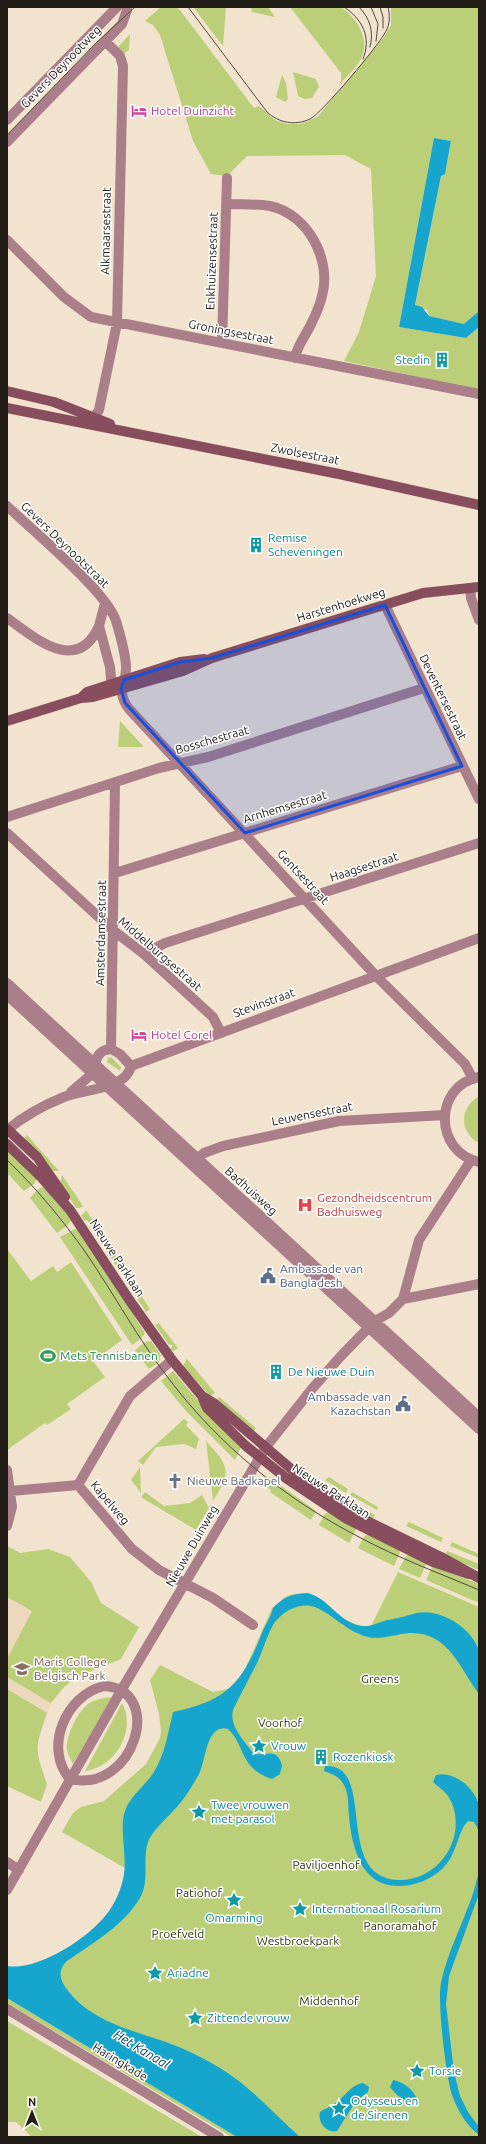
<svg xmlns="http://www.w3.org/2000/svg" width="486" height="2144" font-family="Ubuntu,sans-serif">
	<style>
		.built { fill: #ebd8bd }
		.green { fill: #bbcf79 }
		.water { fill: #16a5cc }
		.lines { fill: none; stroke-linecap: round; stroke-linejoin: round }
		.street { stroke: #aa7f89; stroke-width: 10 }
		.secondary { stroke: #894e5d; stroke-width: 10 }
		.tram { stroke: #51493f; stroke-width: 1 }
		.marked { fill: #1d4ed8; fill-opacity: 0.2; stroke: #1d4ed8; stroke-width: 3; stroke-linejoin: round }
		.labels { text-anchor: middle; stroke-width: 3; stroke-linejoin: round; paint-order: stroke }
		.street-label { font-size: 12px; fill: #211c15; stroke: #fff }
		.hotel-label { font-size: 12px; fill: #b23c85; stroke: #fff; text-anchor: start }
		.culture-label { font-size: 12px; fill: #0d838f; stroke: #fff; text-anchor: start }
		.health-label { font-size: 12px; fill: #be3a42; stroke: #fff; text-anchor: start }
		.service-label { font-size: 12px; fill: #4e5e75; stroke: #fff; text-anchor: start }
		.leisure-label { font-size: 12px; fill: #27864d; stroke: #fff; text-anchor: start }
		.worship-label { font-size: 12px; fill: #5b616d; stroke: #fff; text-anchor: start }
		.education-label { font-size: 12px; fill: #785e54; stroke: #fff; text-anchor: start }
		.park-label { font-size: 12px; fill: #2f360f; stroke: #fff }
		.water-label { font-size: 13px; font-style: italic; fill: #0e4455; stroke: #fff }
	</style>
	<rect width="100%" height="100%" fill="#f2e3ce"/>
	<path class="built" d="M 7,1597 L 32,1611 L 64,1687 L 51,1703 L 38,1741 L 7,1728 Z"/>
	<path class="green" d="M 161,7 L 176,7 L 180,10 L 254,108 L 259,106 L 275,120 L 287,124 L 300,124 L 311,120 L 318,116 L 384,37 L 391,25 L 391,7 L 479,7 L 479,311 L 464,324 L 429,316 L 427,310 L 415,306 L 441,176 L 445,174 L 451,141 L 434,138 L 399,327 L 466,338 L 479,327 L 479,390 L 344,361 L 359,332 L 376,276 L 371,169 L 345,155 L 247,156 L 227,176 L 211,174 L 193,141 L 160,35 L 153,25 L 145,21 Z
		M 193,7 L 226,7 L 223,46 Z
		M 251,7 L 268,7 L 275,17 L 252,12 Z
		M 290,7 L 341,7 C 357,18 372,41 360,61 C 355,69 347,76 341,83 L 341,73 Z
		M 130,34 L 129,50 L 124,53 L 118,47 Z
		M 293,72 L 316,79 L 319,87 L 312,98 L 305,99 L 298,96 Z
		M 282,75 L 286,83 L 288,99 L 285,102 L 276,97 Z
		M 120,721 L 143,746 L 143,747 L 118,747 Z
		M 111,1057 L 121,1067 L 120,1071 L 107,1062 L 108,1058 Z
		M 479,1096 L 479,1143 C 459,1132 459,1108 479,1096 Z
		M 27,1135 L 59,1171 L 52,1171 L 23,1139 Z
		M 7,1151 L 12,1151 L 38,1177 L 34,1184 L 24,1191 L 7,1173 Z
		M 62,1175 L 83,1206 L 80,1208 L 76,1208 L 60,1183 Z
		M 46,1186 L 72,1219 L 68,1225 L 57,1233 L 30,1198 L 38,1189 Z
		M 86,1210 L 102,1234 L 98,1237 L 87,1220 L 85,1221 L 81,1216 Z
		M 77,1228 L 145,1333 L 142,1338 L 132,1345 L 60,1237 Z
		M 108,1243 L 124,1268 L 119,1271 L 104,1246 Z
		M 7,1249 L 31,1281 L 53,1266 L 57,1272 L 71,1262 L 122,1340 L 93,1361 L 105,1377 L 67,1404 L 71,1409 L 47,1425 L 45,1423 L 7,1450 Z
		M 129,1277 L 150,1309 L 146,1312 L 125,1280 Z
		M 159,1323 L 178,1348 L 174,1351 L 170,1350 L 173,1345 L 169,1345 L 155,1325 Z
		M 151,1341 L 161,1355 L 159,1362 L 149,1369 L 135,1350 L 145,1342 Z
		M 187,1359 L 215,1393 L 210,1396 L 183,1366 Z
		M 173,1371 L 206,1410 L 242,1445 L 235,1460 L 186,1411 L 161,1381 Z
		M 219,1397 L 256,1428 L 252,1433 L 217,1399 Z
		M 184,1419 L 188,1422 L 186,1425 L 199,1439 L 196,1449 L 184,1444 L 156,1447 L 143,1465 L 138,1461 Z
		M 206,1441 C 229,1466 232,1471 213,1501 Z
		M 140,1467 L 141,1493 L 131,1480 Z
		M 269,1477 L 316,1511 L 311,1520 L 270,1492 L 271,1490 L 264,1485 Z
		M 329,1477 L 348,1489 L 346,1493 L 325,1480 Z
		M 145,1492 L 164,1506 L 190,1503 L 202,1495 L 209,1508 L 196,1530 L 144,1499 L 141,1497 Z
		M 352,1492 L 378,1507 L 377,1510 L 350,1495 Z
		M 347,1500 L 375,1515 L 373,1519 L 346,1506 Z
		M 329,1511 L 357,1527 L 349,1543 L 319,1525 L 324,1515 Z
		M 409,1522 L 443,1538 L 441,1542 L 406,1526 Z
		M 369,1533 L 398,1548 L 400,1553 L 394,1566 L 358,1548 L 364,1537 Z
		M 452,1542 L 479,1554 L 479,1558 L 450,1546 Z
		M 7,1546 L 20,1553 L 48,1549 L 70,1557 L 91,1582 L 101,1603 L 139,1627 L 121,1659 L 77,1677 L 64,1687 L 51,1703 L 7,1677 L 7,1659 L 32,1611 L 7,1597 Z
		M 447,1551 L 479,1564 L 479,1570 L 445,1556 Z
		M 410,1554 L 427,1562 L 420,1578 L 399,1569 L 406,1556 Z
		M 433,1565 L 479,1584 L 479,1603 L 426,1580 Z
		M 398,1572 L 479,1607 L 479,2137 L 269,2137 L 94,2028 L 51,1971 L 116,1916 L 133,1866 L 125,1863 L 125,1868 L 62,1832 L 73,1813 L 81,1807 L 104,1801 L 146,1764 L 160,1738 L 161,1731 L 159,1714 L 150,1680 L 160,1665 L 213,1692 L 231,1688 L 242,1676 L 272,1608 L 280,1603 L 283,1598 C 324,1578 331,1628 371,1626 Z
		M 7,1689 L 47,1713 C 34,1749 35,1749 47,1784 L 41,1802 L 7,1786 Z
		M 112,1697 L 73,1764 C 71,1760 68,1755 67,1750 C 66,1735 77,1713 88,1704 C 95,1699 104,1698 112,1697 Z
		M 122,1703 C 137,1731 115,1767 85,1771 Z
		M 7,1998 L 237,2137 L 232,2137 L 7,2003 Z
		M 7,2021 L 202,2137 L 32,2137 L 16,2122 L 7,2122 Z"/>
	<path class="water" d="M 434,138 L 451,141 L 445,174 L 441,176 L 415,305 L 422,307 L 429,316 L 464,324 L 479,311 L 479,327 L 466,338 L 399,327 Z
		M 307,1593 C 328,1597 338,1622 361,1626 C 372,1627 378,1622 388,1620 C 399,1618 406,1616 417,1613 C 439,1608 472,1627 479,1651 C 482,1664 479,1681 479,1694 C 460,1669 449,1632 410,1633 C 395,1634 382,1640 368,1637 C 347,1632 334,1615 315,1607 C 299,1601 279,1613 272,1627 C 266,1638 263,1650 258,1661 C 250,1677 241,1693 233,1710 C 229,1727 245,1741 254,1754 C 266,1756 277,1747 282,1765 L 280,1774 L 272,1779 C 239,1768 246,1746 228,1729 C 206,1723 206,1761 199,1774 C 191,1788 184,1800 173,1811 C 165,1820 153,1830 148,1842 C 142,1860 150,1880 140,1898 C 123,1926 93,1943 67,1961 C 58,1970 59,1978 66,1988 C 92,2025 140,2031 179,2047 C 193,2053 207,2060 220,2068 C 250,2086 274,2114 300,2137 L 237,2137 L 7,1998 L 7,1966 C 38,1971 87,1939 106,1915 C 115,1904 122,1888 124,1874 C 127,1854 119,1827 125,1811 C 130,1796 145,1786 154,1772 C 165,1754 168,1733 173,1712 C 226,1701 242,1684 262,1633 C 265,1625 271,1617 273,1608 C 283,1597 292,1594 307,1593 Z
		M 325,1766 C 379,1763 331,1881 401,1880 C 416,1880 432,1872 441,1861 C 457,1844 461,1816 448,1796 C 444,1790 438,1787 433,1782 L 436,1775 C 454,1770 476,1789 479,1806 C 481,1814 479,1823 479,1831 L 474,1822 L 468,1821 C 457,1832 458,1854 442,1869 C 430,1880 414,1886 398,1886 C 361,1886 352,1847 349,1817 C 348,1808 349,1796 345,1787 C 341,1778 334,1774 324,1771 Z
		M 479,1870 L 479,1894 L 449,1976 L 446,2004 L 454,2072 L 460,2096 L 468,2112 L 479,2127 L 479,2135 C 466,2125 458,2111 452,2095 C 446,2077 437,2001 441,1983 C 449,1944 472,1909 479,1870 Z
		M 393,2080 C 402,2081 414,2090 417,2099 L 414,2105 L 412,2106 L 397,2095 L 390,2087 Z
		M 363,2083 L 369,2087 L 368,2092 L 356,2101 L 337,2131 C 327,2134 317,2122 320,2112 C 325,2108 332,2107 337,2102 C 346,2095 351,2085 363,2083 Z"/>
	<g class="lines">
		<path class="street" d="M 7,120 L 117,7
			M 7,142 L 122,24 L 127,10 L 126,7
			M 227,204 C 241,204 256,204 270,206 C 308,214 332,260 322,296 C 320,305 316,314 312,322 C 307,334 297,345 295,358
			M 7,240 L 64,297 L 91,317 L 479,394
			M 222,343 L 227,178
			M 90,424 L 99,410 L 117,323 L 123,66 L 120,56 L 105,41
			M 7,506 C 32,530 107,592 116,621 C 120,634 125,652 126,666 C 127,684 115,691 129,709 L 377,977 L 465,1064 L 473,1079
			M 470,588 L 471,598 L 479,620
			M 105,603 L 99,626 L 110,667 L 111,679 L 120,688
			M 385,605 L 479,799
			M 7,618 C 34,637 77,676 99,626
			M 7,817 L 159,768 L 208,757 L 424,688
			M 7,833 L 114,931 L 144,954 L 213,1017 L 221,1033
			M 115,873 L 462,766
			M 144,954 L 165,943 L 479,843
			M 7,983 L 479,1417
			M 7,995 L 479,1429
			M 111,1049 L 115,782
			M 111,1049 L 120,1054 L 131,1066
			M 131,1066 L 479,938
			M 94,1068 C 97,1056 99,1050 111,1049
			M 479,1077 C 433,1086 434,1152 479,1162
			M 71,1092 L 93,1073
			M 7,1130 C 24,1116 44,1105 64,1097 C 83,1089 126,1090 131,1066
			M 192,1163 L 204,1153 L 223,1146 L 339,1121 L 445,1115
			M 403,1299 L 479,1284
			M 7,1470 L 12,1507 L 7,1526
			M 78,1485 L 132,1549 L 159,1570 L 213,1598 L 253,1625
			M 78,1485 L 130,1396 L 172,1360
			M 11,1491 L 78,1485
			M 104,1686 C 165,1689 135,1794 70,1779 C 43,1748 66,1695 104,1686 Z
			M 7,1862 L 19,1870
			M 7,1890 L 122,1689 L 266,1447 L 311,1390 L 340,1357 L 375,1321 L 389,1313 L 403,1299 L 419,1240 L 471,1160
			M 7,2009 L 219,2137"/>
		<path class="secondary" d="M 7,391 L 54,402 L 110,424
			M 7,408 L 339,474 L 479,505
			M 81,698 L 87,692 L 180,662 L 204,659
			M 7,721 L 81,698 L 93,697 L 183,671 L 212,658 L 423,593 L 479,587
			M 7,1129 L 37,1157 L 65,1197
			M 7,1144 L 41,1177 L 70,1210 L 130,1301 L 172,1360 L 202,1396 L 207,1408 L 246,1446 L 286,1478 L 347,1519 L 433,1562 L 469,1574
			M 202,1396 L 215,1404 L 303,1479 L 337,1503 L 369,1522 L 441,1557 L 479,1578"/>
		<path class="tram" d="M 188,7 L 267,112 C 279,123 295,126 310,119 C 321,114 380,44 386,31 C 390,24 390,15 388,7
			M 344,7 C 362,19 372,37 363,59
			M 359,7 C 370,18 374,32 370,47
			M 371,7 L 378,24 L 376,41
			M 380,7 L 383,17 L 383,28
			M 7,135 L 96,43 L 135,7
			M 7,1160 C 37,1189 62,1219 86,1253 C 114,1294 138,1339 169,1379 C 219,1445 285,1499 359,1537 C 398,1558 439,1573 479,1590"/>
	</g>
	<path class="marked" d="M 385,605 L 462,766 L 245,833 L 125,703 L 121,689 L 124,680 L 180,662 L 212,658 Z"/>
	<defs>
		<symbol id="hotel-bare" viewBox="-9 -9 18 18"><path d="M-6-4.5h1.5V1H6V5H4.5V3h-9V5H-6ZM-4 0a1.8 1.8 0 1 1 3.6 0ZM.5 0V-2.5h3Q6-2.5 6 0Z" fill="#d1479c" stroke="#fff" stroke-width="2.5" paint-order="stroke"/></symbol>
		<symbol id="building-bare" viewBox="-9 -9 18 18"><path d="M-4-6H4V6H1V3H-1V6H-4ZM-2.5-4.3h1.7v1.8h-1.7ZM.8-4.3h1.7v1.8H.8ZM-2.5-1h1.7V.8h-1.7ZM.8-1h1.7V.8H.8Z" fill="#0f9aa8" stroke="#fff" stroke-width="2.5" paint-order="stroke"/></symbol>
		<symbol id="hospital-bare" viewBox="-9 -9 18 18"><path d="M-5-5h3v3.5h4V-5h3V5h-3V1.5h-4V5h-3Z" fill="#e0444e" stroke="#fff" stroke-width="2.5" paint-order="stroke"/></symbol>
		<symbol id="civic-bare" viewBox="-9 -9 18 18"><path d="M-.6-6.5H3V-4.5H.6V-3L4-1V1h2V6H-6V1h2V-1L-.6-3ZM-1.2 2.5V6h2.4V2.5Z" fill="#5c6f8a" stroke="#fff" stroke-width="2.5" paint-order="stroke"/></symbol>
		<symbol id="stadium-bare" viewBox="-9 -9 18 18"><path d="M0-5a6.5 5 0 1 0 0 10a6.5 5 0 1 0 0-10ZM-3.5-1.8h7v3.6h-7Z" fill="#2e9e5b" stroke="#fff" stroke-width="2.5" paint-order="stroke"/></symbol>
		<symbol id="church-bare" viewBox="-9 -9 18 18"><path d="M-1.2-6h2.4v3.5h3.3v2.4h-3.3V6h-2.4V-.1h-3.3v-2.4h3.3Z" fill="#6b7280" stroke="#fff" stroke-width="2.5" paint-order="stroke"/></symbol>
		<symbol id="school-bare" viewBox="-9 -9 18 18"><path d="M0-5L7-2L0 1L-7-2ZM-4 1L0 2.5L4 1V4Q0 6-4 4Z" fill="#8d6e63" stroke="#fff" stroke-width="2.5" paint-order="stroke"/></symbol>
		<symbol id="sight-bare" viewBox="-9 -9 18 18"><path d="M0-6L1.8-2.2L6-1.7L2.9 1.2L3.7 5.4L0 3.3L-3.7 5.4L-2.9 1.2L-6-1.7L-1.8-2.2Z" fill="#0f9aa8" stroke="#fff" stroke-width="2.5" paint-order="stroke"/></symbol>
	</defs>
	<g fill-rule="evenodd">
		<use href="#hotel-bare" x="128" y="100" width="22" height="22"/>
		<use href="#building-bare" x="431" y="349" width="22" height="22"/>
		<use href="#building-bare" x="245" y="534" width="22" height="22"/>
		<use href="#hotel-bare" x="128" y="1024" width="22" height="22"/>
		<use href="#hospital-bare" x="294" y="1194" width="22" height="22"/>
		<use href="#civic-bare" x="257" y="1265" width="22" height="22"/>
		<use href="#stadium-bare" x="37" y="1345" width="22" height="22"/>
		<use href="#building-bare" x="265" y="1361" width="22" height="22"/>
		<use href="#civic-bare" x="392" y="1393" width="22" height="22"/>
		<use href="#church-bare" x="164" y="1470" width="22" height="22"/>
		<use href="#school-bare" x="11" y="1658" width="22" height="22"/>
		<use href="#sight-bare" x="248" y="1735" width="22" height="22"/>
		<use href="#building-bare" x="310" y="1746" width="22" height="22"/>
		<use href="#sight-bare" x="188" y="1801" width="22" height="22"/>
		<use href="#sight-bare" x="223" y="1889" width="22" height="22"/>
		<use href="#sight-bare" x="289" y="1898" width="22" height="22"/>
		<use href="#sight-bare" x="144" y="1962" width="22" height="22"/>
		<use href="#sight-bare" x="184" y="2007" width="22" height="22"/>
		<use href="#sight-bare" x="406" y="2060" width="22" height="22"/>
		<use href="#sight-bare" x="328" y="2097" width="22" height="22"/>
	</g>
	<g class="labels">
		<g class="street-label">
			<text transform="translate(61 67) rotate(-46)" y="4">Gevers Deynootweg</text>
			<text transform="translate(106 231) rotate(-89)" y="4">Alkmaarsestraat</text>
			<text transform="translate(212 261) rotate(-88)" y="4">Enkhuizensestraat</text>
			<text transform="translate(231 332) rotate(11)" y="4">Groningsestraat</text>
			<text transform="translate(305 454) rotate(11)" y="4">Zwolsestraat</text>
			<text transform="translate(65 545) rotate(44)" y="4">Gevers Deynootstraat</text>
			<text transform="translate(341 605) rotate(-17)" y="4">Harstenhoekweg</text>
			<text transform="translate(443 697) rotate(64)" y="4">Deventersestraat</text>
			<text transform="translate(212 740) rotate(-16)" y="4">Bosschestraat</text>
			<text transform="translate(285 807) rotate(-17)" y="4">Arnhemsestraat</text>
			<text transform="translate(364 867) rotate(-18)" y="4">Haagsestraat</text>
			<text transform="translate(303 877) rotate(47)" y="4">Gentsestraat</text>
			<text transform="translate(101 933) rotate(-89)" y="4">Amsterdamsestraat</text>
			<text transform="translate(160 954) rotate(41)" y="4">Middelburgsestraat</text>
			<text transform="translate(264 1003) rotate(-20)" y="4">Stevinstraat</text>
			<text transform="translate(312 1114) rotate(-11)" y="4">Leuvensestraat</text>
			<text transform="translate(251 1191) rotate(42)" y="4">Badhuisweg</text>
			<text transform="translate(117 1258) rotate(57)" y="4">Nieuwe Parklaan</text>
			<text transform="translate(331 1491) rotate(33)" y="4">Nieuwe Parklaan</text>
			<text transform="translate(110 1503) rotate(50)" y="4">Kapelweg</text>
			<text transform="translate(192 1546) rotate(-60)" y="4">Nieuwe Duinweg</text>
			<text transform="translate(120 2062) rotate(31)" y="4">Haringkade</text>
		</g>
		<g class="hotel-label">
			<text x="151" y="115">Hotel Duinzicht</text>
			<text x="151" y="1039">Hotel Corel</text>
		</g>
		<g class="culture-label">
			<text x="430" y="364" text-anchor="end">Stedin</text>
			<text x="268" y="542">Remise<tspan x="268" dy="14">Scheveningen</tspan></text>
			<text x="288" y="1376">De Nieuwe Duin</text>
			<text x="271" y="1750">Vrouw</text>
			<text x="333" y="1761">Rozenkiosk</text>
			<text x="211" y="1809">Twee vrouwen<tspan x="211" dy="14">met parasol</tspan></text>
			<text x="312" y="1913">Internationaal Rosarium</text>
			<text x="234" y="1922" text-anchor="middle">Omarming</text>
			<text x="167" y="1977">Ariadne</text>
			<text x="207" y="2022">Zittende vrouw</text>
			<text x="429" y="2075">Torsie</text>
			<text x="351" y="2105">Odysseus en<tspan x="351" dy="14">de Sirenen</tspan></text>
		</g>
		<g class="health-label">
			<text x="317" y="1202">Gezondheidscentrum<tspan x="317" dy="14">Badhuisweg</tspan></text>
		</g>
		<g class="service-label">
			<text x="280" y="1273">Ambassade van<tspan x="280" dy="14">Bangladesh</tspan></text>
			<text x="391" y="1401" text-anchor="end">Ambassade van<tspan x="391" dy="14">Kazachstan</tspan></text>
		</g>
		<g class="leisure-label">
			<text x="60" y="1360">Mets Tennisbanen</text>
		</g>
		<g class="worship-label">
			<text x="187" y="1485">Nieuwe Badkapel</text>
		</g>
		<g class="education-label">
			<text x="34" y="1666">Maris College<tspan x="34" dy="14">Belgisch Park</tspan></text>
		</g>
		<g class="park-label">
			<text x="380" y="1683">Greens</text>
			<text x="280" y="1727">Voorhof</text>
			<text x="326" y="1869">Paviljoenhof</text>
			<text x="199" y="1897">Patiohof</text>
			<text x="400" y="1930">Panoramahof</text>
			<text x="178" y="1938">Proefveld</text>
			<text x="298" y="1945">Westbroekpark</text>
			<text x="329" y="2005">Middenhof</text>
		</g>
		<g class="water-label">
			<text transform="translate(142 2049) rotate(31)" y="5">Het Kanaal</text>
		</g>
	</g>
	<rect width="486" height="2144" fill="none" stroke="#211c15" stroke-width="16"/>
	<g transform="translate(32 2112)" stroke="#ffffff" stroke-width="3" paint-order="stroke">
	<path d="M0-3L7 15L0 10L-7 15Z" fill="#211c15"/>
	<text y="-6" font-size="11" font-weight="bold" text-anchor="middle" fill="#211c15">N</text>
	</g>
</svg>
